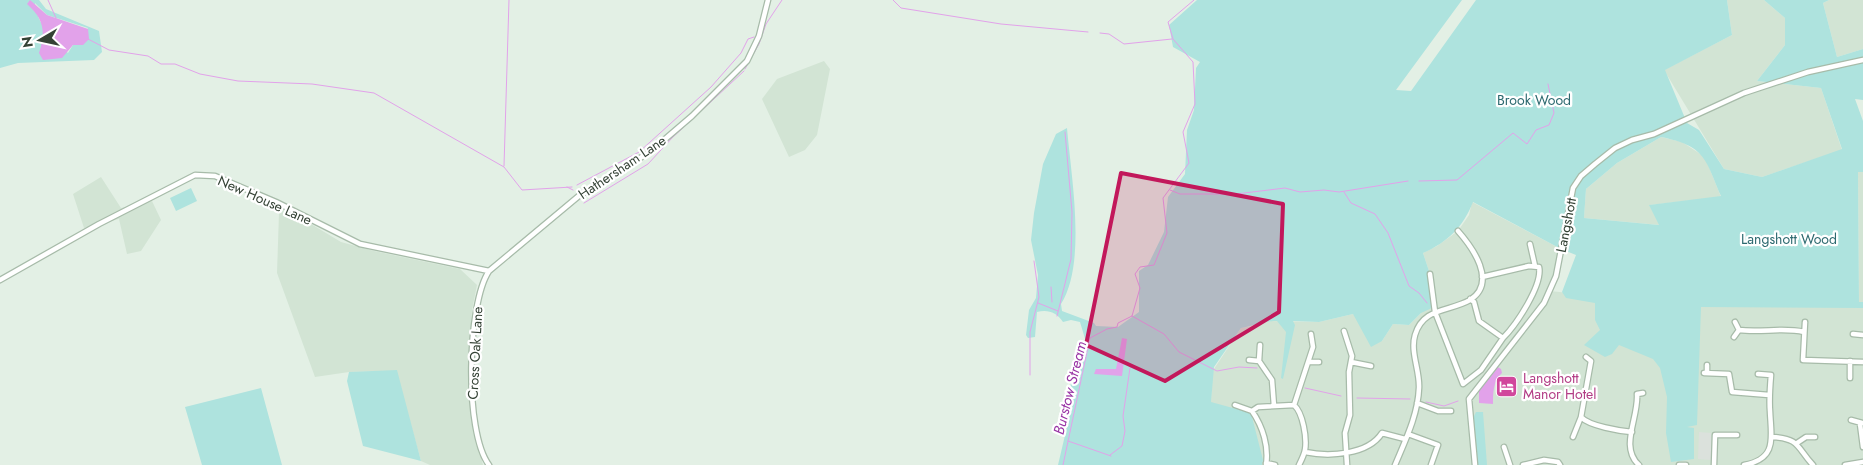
<svg xmlns="http://www.w3.org/2000/svg" width="1863" height="465" font-family="Jost,sans-serif">
	<style>
		.residential { fill: #d2e4d4 }
		.green { fill: #aee3de; fill-rule: evenodd }
		.parking { fill: #dbe1dc }
		.water { fill: #e2a2ea }
		.lines { fill: none; stroke-linecap: round; stroke-linejoin: round }
		.stream { stroke: #e2a2ea; stroke-width: 1 }
		.street-casing { stroke: #a7bba9; stroke-width: 7 }
		.street { stroke: #fff; stroke-width: 4.5 }
		.marked { fill: #c2185b; fill-opacity: 0.2; stroke: #c2185b; stroke-width: 4; stroke-linejoin: round }
		.labels { text-anchor: middle; stroke-width: 4.5; stroke-linejoin: round; paint-order: stroke }
		.park-label { font-size: 14px; fill: #2c696f; stroke: #fff }
		.street-label { font-size: 14px; fill: #344235; stroke: #fff }
		.hotel-label { font-size: 14px; fill: #b23c85; stroke: #fff; text-anchor: start }
		.water-label { font-size: 15px; font-style: italic; fill: #9935a5; stroke: #fff }
	</style>
	<rect width="100%" height="100%" fill="#e3f0e5"/>
	<path class="residential" d="M 1727,0 L 1764,0 L 1785,18 L 1785,45 L 1757,81 L 1821,88 L 1842,150 L 1762,177 L 1724,169 L 1664,70 L 1732,35 Z
		M 1829,0 L 1863,0 L 1863,49 L 1837,57 L 1823,3 Z
		M 824,61 L 830,69 L 817,135 L 805,150 L 789,157 L 762,99 L 777,79 Z
		M 1661,137 L 1682,142 L 1705,157 L 1721,197 L 1650,205 L 1660,225 L 1584,218 L 1586,189 L 1617,163 Z
		M 1858,172 L 1863,172 L 1863,465 L 1218,465 L 1217,429 L 1211,402 L 1212,372 L 1241,328 L 1254,326 L 1264,321 L 1319,322 L 1353,314 L 1382,341 L 1393,324 L 1409,325 L 1421,313 L 1430,274 L 1423,253 L 1437,246 L 1458,231 L 1469,215 L 1472,202 L 1561,249 L 1550,291 L 1701,307 L 1859,306 Z
		M 101,177 L 121,208 L 152,201 L 161,220 L 141,251 L 127,254 L 119,219 L 84,228 L 73,194 Z
		M 281,206 L 341,242 L 374,251 L 460,269 L 477,285 L 472,310 L 468,397 L 483,465 L 430,465 L 421,461 L 396,371 L 349,372 L 315,377 L 277,273 L 279,213 Z"/>
	<path class="green" d="M 0,0 L 39,0 L 46,9 L 99,31 L 102,52 L 94,60 L 18,63 L 0,68 ZM 35,3 L 47,15 L 88,28 L 79,44 L 73,45 L 68,53 C 52,38 37,25 35,3 Z
		M 1197,0 L 1462,0 L 1396,90 L 1411,91 L 1476,0 L 1727,0 L 1732,35 L 1665,70 L 1687,123 L 1699,130 L 1724,169 L 1762,177 L 1842,149 L 1821,88 L 1757,81 L 1785,45 L 1785,18 L 1764,0 L 1829,0 L 1823,3 L 1837,57 L 1863,49 L 1863,100 L 1855,99 L 1863,121 L 1863,172 L 1858,172 L 1859,302 L 1863,302 L 1863,308 L 1701,307 L 1697,425 L 1687,427 L 1694,428 L 1694,459 L 1671,462 L 1666,433 L 1667,397 L 1660,368 L 1653,359 L 1619,345 L 1612,354 L 1605,357 L 1584,345 L 1600,330 L 1595,320 L 1595,303 L 1566,298 L 1562,292 L 1576,255 L 1561,249 L 1473,202 C 1463,227 1448,242 1423,253 L 1430,274 L 1434,307 L 1421,313 L 1409,325 L 1393,324 L 1382,341 L 1371,347 L 1353,314 L 1319,322 L 1293,321 L 1295,325 L 1283,379 L 1281,378 L 1286,332 L 1277,321 C 1263,321 1254,326 1241,328 L 1214,367 L 1211,402 L 1251,413 L 1263,460 L 1262,465 L 1058,465 L 1070,414 L 1071,373 L 1086,342 L 1080,322 L 1071,320 L 1063,322 C 1057,312 1047,309 1037,312 L 1035,337 L 1028,338 L 1026,335 L 1029,310 L 1036,298 L 1038,275 L 1031,240 L 1034,213 L 1043,164 L 1056,134 L 1067,128 C 1071,176 1087,263 1061,304 L 1062,311 L 1094,323 L 1096,326 L 1118,327 L 1139,312 L 1139,271 L 1148,265 L 1164,232 L 1168,197 L 1185,174 L 1187,130 L 1194,110 L 1196,68 L 1200,62 L 1173,47 L 1169,25 ZM 1661,137 C 1705,146 1705,158 1721,196 L 1649,205 L 1659,225 L 1584,218 L 1586,189 L 1617,163 Z
		M 191,188 L 197,201 L 176,211 L 170,198 Z
		M 397,370 L 421,461 L 363,446 L 347,381 L 349,372 Z
		M 261,388 L 282,465 L 202,465 L 185,407 Z
		M 1476,412 L 1483,412 L 1487,465 L 1478,465 L 1473,418 Z"/>
	<path class="parking" d="M 1699,432 L 1711,433 L 1711,460 L 1698,459 Z"/>
	<path class="water" d="M 30,0 L 47,15 L 88,29 L 89,39 L 83,45 L 73,45 L 62,58 L 43,60 L 39,53 C 46,32 44,19 27,4 Z
		M 1122,338 L 1127,339 L 1122,376 L 1094,374 L 1096,369 L 1116,369 Z
		M 1496,366 L 1501,369 L 1502,373 C 1493,380 1493,394 1493,404 L 1479,403 L 1479,389 Z"/>
	<g class="lines">
		<path class="stream" d="M 48,0 L 56,18
			M 893,0 L 901,8 L 1001,24 L 1088,32
			M 1100,33 L 1109,34 L 1124,44 L 1172,39
			M 88,39 L 109,50 L 148,56 L 161,64 L 175,64 L 200,74 L 238,81 L 312,84 L 374,93 L 504,167 L 522,190 L 572,187
			M 745,69 L 759,44 L 766,24 L 782,0
			M 504,166 L 509,0
			M 1419,181 L 1457,180 L 1513,133 L 1527,144 L 1536,130 L 1549,125 L 1554,113 L 1548,84
			M 577,185 L 639,152 L 711,87 L 741,53 L 748,39 L 754,37
			M 567,187 L 573,190
			M 1170,190 L 1180,194 L 1236,194 L 1285,188 L 1300,192 L 1324,190 L 1339,192 L 1408,181
			M 1344,192 L 1351,203 L 1375,214 L 1388,233 L 1409,286 L 1419,293 L 1427,303
			M 584,203 L 648,164 L 672,138 L 744,71
			M 1051,287 L 1052,302
			M 1038,303 L 1058,311
			M 1057,316 L 1071,259 L 1072,212 L 1065,132
			M 1132,316 L 1164,334 L 1179,352 L 1217,371 L 1239,367 L 1257,368
			M 1030,375 L 1030,332 L 1039,297 L 1034,261
			M 1305,388 L 1341,396
			M 1357,398 L 1410,399
			M 1426,402 L 1444,406 L 1458,401
			M 1068,441 L 1111,456
			M 1110,455 L 1122,446 L 1125,431 L 1123,416 L 1130,368
			M 1063,465 L 1090,338 L 1107,329 L 1117,327 L 1118,323 L 1132,316 L 1140,288 L 1135,274 L 1140,267 L 1154,265 L 1167,233 L 1163,198 L 1189,163 L 1183,132 L 1195,104 L 1193,62 L 1173,39 L 1168,22 L 1194,0"/>
		<defs>
			<path id="street" d="M 1530,244 L 1535,266
				M 1430,274 L 1435,312 L 1463,384 L 1481,370 L 1503,338
				M 0,280 L 99,224 L 195,175 L 215,176 L 276,202 L 360,244 L 489,271
				M 1470,299 L 1474,302 L 1479,321 L 1503,338 C 1516,325 1543,285 1539,267 L 1529,266 L 1482,277
				M 1735,322 L 1739,330
				M 1805,322 L 1803,360 L 1863,362
				M 1344,331 L 1352,356 L 1349,372 L 1350,415 L 1345,433 L 1347,465
				M 1853,334 L 1863,335
				M 1734,337 L 1739,330 C 1761,333 1783,327 1804,332
				M 1260,345 L 1259,361 L 1272,380 L 1274,406
				M 1586,357 L 1591,361 L 1581,417 C 1589,426 1620,431 1632,432
				M 1249,360 L 1259,361
				M 1309,362 L 1319,362
				M 1351,362 L 1371,366
				M 1704,373 L 1729,374 L 1732,392 L 1769,395
				M 1707,373 L 1707,365
				M 1850,378 L 1850,361
				M 1417,403 L 1438,411 L 1451,411
				M 1235,405 L 1252,411 L 1258,407 L 1294,405
				M 1252,411 C 1263,427 1269,447 1266,465
				M 1851,420 L 1862,423
				M 1860,424 L 1863,447
				M 1408,434 L 1438,445 L 1431,465
				M 1573,437 L 1581,417
				M 1772,437 C 1800,438 1797,448 1813,465
				M 1797,443 L 1806,437 L 1815,437
				M 1504,447 L 1510,465
				M 1305,452 C 1329,457 1368,455 1382,433 L 1405,439
				M 1266,463 L 1275,465
				M 489,465 C 464,432 467,304 489,271 L 580,195 L 629,166 L 657,146 L 692,116 L 747,61 L 759,36 L 768,0
				M 1299,465 C 1301,461 1304,455 1305,450 C 1307,438 1303,413 1294,405 L 1313,347 L 1311,334
				M 1395,465 C 1405,441 1418,415 1419,388 C 1420,371 1410,352 1415,335 C 1423,307 1449,312 1470,300 C 1498,282 1472,247 1458,231
				M 1475,465 L 1469,399 L 1544,303 L 1556,276 L 1573,188 L 1581,176 L 1595,164 L 1615,148 L 1632,140 L 1654,134 L 1744,93 L 1808,72 L 1863,60
				M 1523,465 L 1544,460 L 1558,462 L 1560,465
				M 1639,465 C 1619,447 1639,417 1637,394 L 1643,393
				M 1679,465 L 1686,465
				M 1714,465 L 1715,435 L 1737,435
				M 1744,465 C 1778,459 1771,437 1770,411 C 1769,399 1770,387 1771,375 L 1758,374
				M 1845,465 L 1863,462"/>
		</defs>
		<use href="#street" class="street-casing"/>
		<use href="#street" class="street"/>
	</g>
	<path class="marked" d="M 1121,173 L 1283,204 L 1279,312 L 1165,381 L 1086,345 Z"/>
	<defs>
		<symbol id="hotel-square" viewBox="-11 -11 22 22"><rect x="-9" y="-9" width="18" height="18" rx="4" fill="#d1479c" stroke="#fff"/><path d="M-6-4.5h1.5V1H6V5H4.5V3h-9V5H-6ZM-4 0a1.8 1.8 0 1 1 3.6 0ZM.5 0V-2.5h3Q6-2.5 6 0Z" fill="#fff"/></symbol>
	</defs>
	<g fill-rule="evenodd">
		<use href="#hotel-square" x="1494" y="374" width="25" height="25"/>
	</g>
	<g class="labels">
		<g class="park-label">
			<text x="1534" y="105">Brook Wood</text>
			<text x="1789" y="244">Langshott Wood</text>
		</g>
		<g class="street-label">
			<text transform="translate(622 167) rotate(-34)" y="5">Hathersham Lane</text>
			<text transform="translate(265 200) rotate(24)" y="5">New House Lane</text>
			<text transform="translate(1566 225) rotate(-79)" y="5">Langshott</text>
			<text transform="translate(475 353) rotate(-87)" y="5">Cross Oak Lane</text>
		</g>
		<g class="hotel-label">
			<text x="1523" y="383">Langshott<tspan x="1523" dy="16">Manor Hotel</tspan></text>
		</g>
		<g class="water-label">
			<text transform="translate(1070 388) rotate(-76)" y="5">Burstow Stream</text>
		</g>
	</g>
	<g transform="translate(40 40) rotate(261)" stroke="#ffffff" stroke-width="4" paint-order="stroke">
	<path d="M0-4L9 19L0 12L-9 19Z" fill="#344235"/>
	<text y="-8" font-size="14" font-weight="bold" text-anchor="middle" fill="#344235">N</text>
	</g>
</svg>
